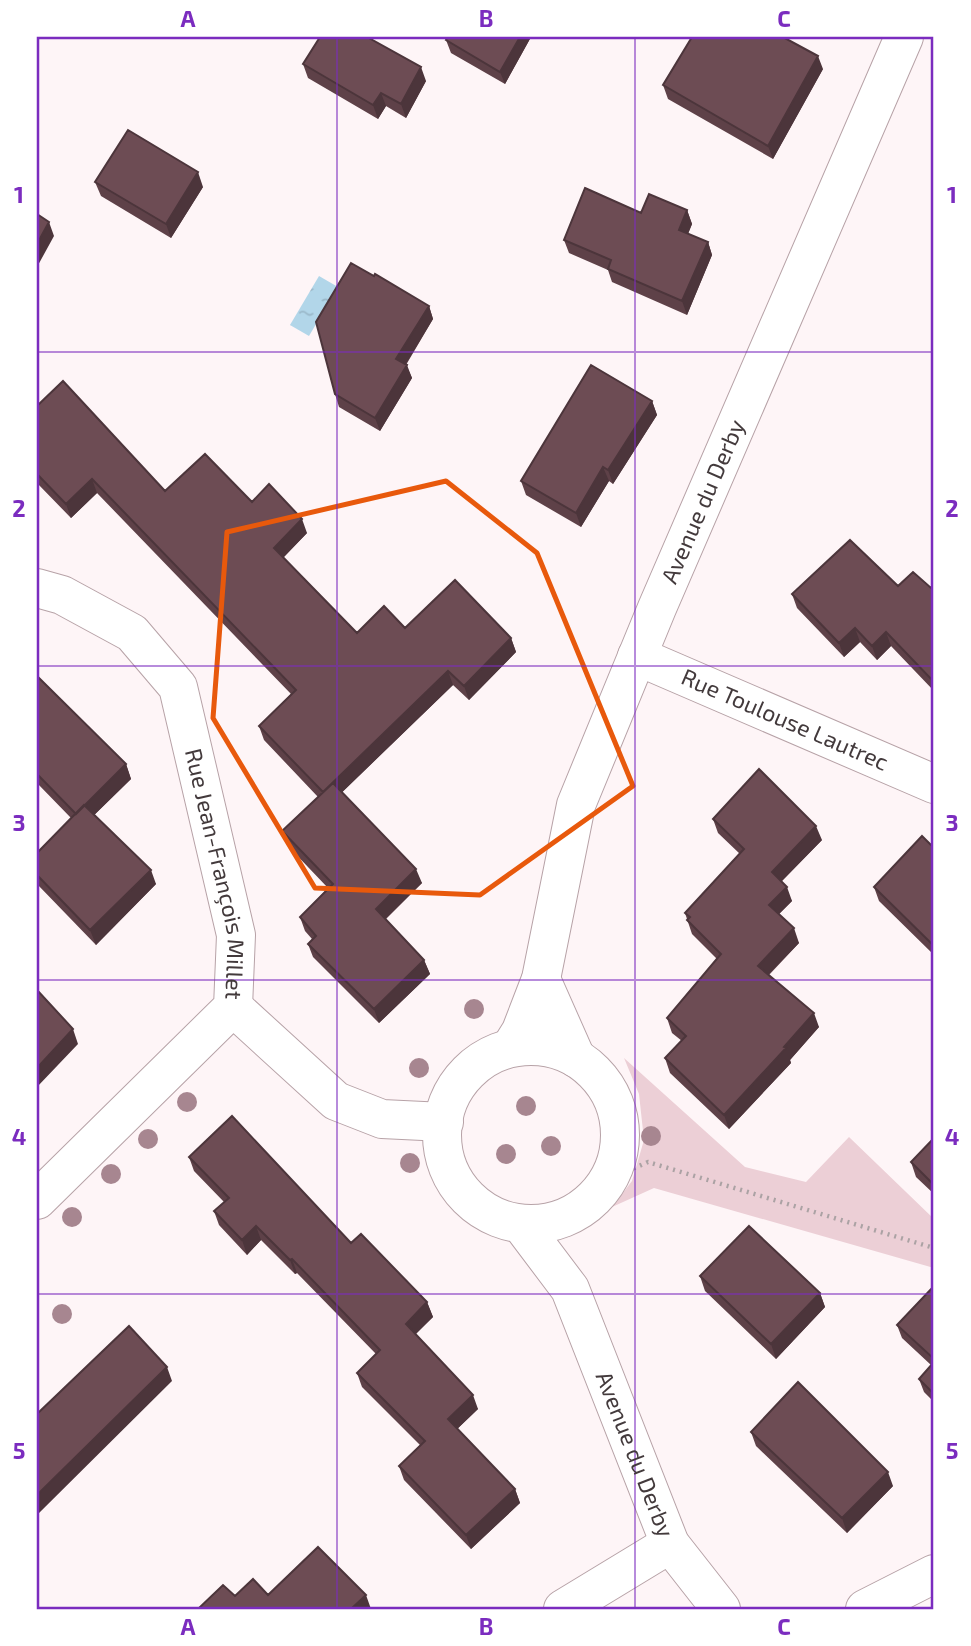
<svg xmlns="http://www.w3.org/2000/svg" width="971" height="1646" font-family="'Exo 2',sans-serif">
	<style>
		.green { fill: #eccfd6 }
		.water { fill: url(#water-ripples) }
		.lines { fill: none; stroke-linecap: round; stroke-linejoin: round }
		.minor-casing { stroke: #b7a2a7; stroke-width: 40 }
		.path { stroke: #aba2a4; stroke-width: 4.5; stroke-dasharray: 2 5; stroke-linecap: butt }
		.minor { stroke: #fff; stroke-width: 38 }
		.tree { fill: #a78690 }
		.wall { fill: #5e4148 }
		.shaded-wall { fill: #4c353b }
		.building { fill: #6d4c54; stroke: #4c353b; stroke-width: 2 }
		.marked { fill: none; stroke: #e8590c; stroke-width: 5; stroke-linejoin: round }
		.grid { fill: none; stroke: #7b2cbf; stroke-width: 2; stroke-opacity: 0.55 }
		.labels { text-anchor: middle; stroke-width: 7; stroke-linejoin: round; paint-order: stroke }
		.street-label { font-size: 23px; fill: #433a3c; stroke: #fff }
		.neatline { fill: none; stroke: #7b2cbf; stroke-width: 2.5 }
		.grid-label { font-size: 23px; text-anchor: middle; font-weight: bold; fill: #7b2cbf }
	</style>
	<defs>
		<pattern id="water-ripples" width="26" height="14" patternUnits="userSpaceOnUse" patternTransform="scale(1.75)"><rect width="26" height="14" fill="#b2d6e9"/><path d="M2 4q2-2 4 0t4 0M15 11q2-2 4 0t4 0" fill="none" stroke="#9ab8c9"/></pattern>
	</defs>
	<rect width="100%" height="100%" fill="#fef5f7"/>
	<path class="green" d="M 624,1058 L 745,1167 L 806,1182 L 849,1137 L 934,1219 L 934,1268 L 654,1188 L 612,1207 L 632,1181 L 644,1140 L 639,1094 Z"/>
	<path class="water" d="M 319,276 L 338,287 L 309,336 L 290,325 Z"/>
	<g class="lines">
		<defs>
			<g id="minor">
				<path id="s1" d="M 37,588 L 62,595 L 132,633 L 178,687 L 236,935 L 233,1007 L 37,1200"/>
				<path id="s2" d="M 637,656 L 934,784"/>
				<path d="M 541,979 L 576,1058"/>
				<path d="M 233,1007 L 336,1101 L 382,1119 L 444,1122"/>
				<circle cx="531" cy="1135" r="89"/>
				<path id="s3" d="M 511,1047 L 521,1031 L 541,979 L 576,805 L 657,608 L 904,37"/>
				<path id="s4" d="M 521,1224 L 570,1289 L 670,1544 L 721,1609"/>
				<path d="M 563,1609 L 670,1544"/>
				<path d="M 865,1609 L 934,1574"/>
			</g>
		</defs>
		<use href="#minor" class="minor-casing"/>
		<path class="path" d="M 608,1180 L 648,1162 L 934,1248"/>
		<use href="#minor" class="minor"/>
	</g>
	<g class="tree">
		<circle cx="474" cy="1009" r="10"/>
		<circle cx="419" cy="1068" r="10"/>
		<circle cx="187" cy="1102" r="10"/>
		<circle cx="526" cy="1106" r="10"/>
		<circle cx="651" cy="1136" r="10"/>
		<circle cx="148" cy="1139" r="10"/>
		<circle cx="551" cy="1146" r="10"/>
		<circle cx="506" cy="1154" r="10"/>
		<circle cx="410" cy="1163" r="10"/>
		<circle cx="111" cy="1174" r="10"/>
		<circle cx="72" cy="1217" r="10"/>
		<circle cx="62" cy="1314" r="10"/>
	</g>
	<path class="wall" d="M 448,37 L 531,37 L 505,84 L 451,53 L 446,40 Z
		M 303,64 L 426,81 L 406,118 L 386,106 L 378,119 L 308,78 Z
		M 823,69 L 773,159 L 668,99 L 663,85 Z
		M 95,182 L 203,187 L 171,238 L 101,196 Z
		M 687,210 L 692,224 L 688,234 L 708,242 L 712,255 L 687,315 L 612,282 L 608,270 L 569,253 L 564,240 L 641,213 Z
		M 374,276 L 429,306 L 433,319 L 406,365 L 412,378 L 380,431 L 339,407 L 335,394 Z
		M 652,401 L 657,415 L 613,484 L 609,481 L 581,527 L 526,495 L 521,481 Z
		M 37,404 L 165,491 L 252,502 L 307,533 L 283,558 L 357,633 L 405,628 L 511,638 L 516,652 L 469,700 L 453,685 L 342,792 L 422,883 L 386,919 L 424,960 L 430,974 L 379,1023 L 313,957 L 308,944 L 312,939 L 305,931 L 300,917 L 328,888 L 287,845 L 282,831 L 318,797 L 264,740 L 259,726 L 291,694 L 97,493 L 71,518 L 37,483 Z
		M 934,585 L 934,691 L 891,646 L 877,660 L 860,642 L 844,657 L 797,608 L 792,594 L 898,586 L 931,588 Z
		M 37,676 L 126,764 L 131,779 L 94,815 L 156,884 L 96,945 L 37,884 L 37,853 L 71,818 L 37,783 Z
		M 713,819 L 822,840 L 781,882 L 792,901 L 779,914 L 799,943 L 769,975 L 819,1027 L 790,1060 L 791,1063 L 729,1129 L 670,1073 L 665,1058 L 682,1041 L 672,1033 L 667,1018 L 717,959 L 692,934 L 685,913 L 740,854 L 718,833 Z
		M 934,848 L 934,955 L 879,901 L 874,887 Z
		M 934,1138 L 934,1194 L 916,1177 L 911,1162 Z
		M 189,1157 L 351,1243 L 427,1302 L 433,1317 L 415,1334 L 478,1409 L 457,1429 L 515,1489 L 520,1503 L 471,1549 L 404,1480 L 399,1466 L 420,1445 L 362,1387 L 357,1373 L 376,1354 L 297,1273 L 295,1274 L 261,1240 L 247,1255 L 219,1225 L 214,1211 L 224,1202 L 194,1171 Z
		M 700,1276 L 820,1293 L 825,1307 L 776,1359 L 705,1291 Z
		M 934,1286 L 934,1402 L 924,1392 L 919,1379 L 931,1365 L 902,1338 L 897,1325 Z
		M 751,1432 L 893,1486 L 847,1533 L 756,1446 Z"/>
	<path class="shaded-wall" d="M 520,37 L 531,37 L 505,84 L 500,72 Z
		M 818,56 L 823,69 L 773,159 L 768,146 Z
		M 421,67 L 426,81 L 406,118 L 401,104 Z
		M 381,93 L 386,106 L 378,119 L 373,105 Z
		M 198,172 L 203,187 L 171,238 L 166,224 Z
		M 687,210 L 692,224 L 684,243 L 679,230 Z
		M 49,222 L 54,236 L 37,267 L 37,244 Z
		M 708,242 L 712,255 L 687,315 L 682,301 Z
		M 429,306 L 433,319 L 401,372 L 396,359 Z
		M 407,365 L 412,378 L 380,431 L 375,418 Z
		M 652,401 L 657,415 L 613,484 L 608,470 Z
		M 603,467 L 609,481 L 581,527 L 576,513 Z
		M 92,479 L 97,493 L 71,518 L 66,504 Z
		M 302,519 L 307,533 L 279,562 L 274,548 Z
		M 855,628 L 860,642 L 844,657 L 839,643 Z
		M 886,632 L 891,646 L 877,660 L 872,646 Z
		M 511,638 L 516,652 L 469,700 L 464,686 Z
		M 448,671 L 453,685 L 328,806 L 323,792 Z
		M 126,764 L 131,779 L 81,828 L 76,814 Z
		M 816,826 L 822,840 L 777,886 L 772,872 Z
		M 416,869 L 422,883 L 381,923 L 376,909 Z
		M 151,870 L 156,884 L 96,945 L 90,930 Z
		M 787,887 L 792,901 L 774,919 L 769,905 Z
		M 794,928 L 799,943 L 763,980 L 758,966 Z
		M 424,960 L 430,974 L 379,1023 L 374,1009 Z
		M 814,1013 L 819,1027 L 790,1060 L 791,1063 L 729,1129 L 724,1115 Z
		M 73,1029 L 78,1044 L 37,1087 L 37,1068 Z
		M 256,1226 L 261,1240 L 247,1255 L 242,1240 Z
		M 292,1259 L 297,1273 L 295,1274 L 290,1260 Z
		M 820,1293 L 825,1307 L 776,1359 L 771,1344 Z
		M 427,1302 L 433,1317 L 411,1339 L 406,1324 Z
		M 167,1367 L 172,1381 L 37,1515 L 37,1495 Z
		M 473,1395 L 478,1409 L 453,1433 L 448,1419 Z
		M 888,1472 L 893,1486 L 847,1533 L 842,1518 Z
		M 515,1489 L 520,1503 L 471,1549 L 466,1535 Z
		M 366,1595 L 371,1609 L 351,1609 Z"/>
	<path class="building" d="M 320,37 L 367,37 L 421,67 L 401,104 L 381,93 L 373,105 L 303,64 Z
		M 448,37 L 520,37 L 500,72 L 446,40 Z
		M 692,37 L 783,37 L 818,56 L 768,146 L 663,85 Z
		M 128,130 L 198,172 L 166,224 L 95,182 Z
		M 585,188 L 641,213 L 649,194 L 687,210 L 679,230 L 708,242 L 682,301 L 608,269 L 611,260 L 564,240 Z
		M 37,214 L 49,222 L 37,244 Z
		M 351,263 L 374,276 L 375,274 L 429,306 L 396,359 L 407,365 L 375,418 L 335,394 L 316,322 Z
		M 591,365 L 652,401 L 608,470 L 603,467 L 576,513 L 521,481 Z
		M 63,381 L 165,491 L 205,454 L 252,502 L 269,484 L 302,519 L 274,548 L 357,633 L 384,606 L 405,628 L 455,580 L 511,638 L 464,686 L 448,671 L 323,792 L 259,726 L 296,690 L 92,479 L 66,504 L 37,474 L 37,404 L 38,405 Z
		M 850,540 L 898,586 L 913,572 L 931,588 L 934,585 L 934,682 L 886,632 L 872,646 L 855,628 L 839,643 L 792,594 Z
		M 37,676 L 126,764 L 76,814 L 37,774 Z
		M 759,769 L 816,826 L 772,872 L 787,887 L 769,905 L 794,928 L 758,966 L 814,1013 L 784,1047 L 786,1048 L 724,1115 L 665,1058 L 686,1036 L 667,1018 L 721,954 L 687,920 L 690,917 L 685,913 L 744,849 L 713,819 Z
		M 333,783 L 416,869 L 376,909 L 424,960 L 374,1009 L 308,944 L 316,936 L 300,917 L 333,884 L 282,831 Z
		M 84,805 L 151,870 L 90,930 L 37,875 L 37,853 Z
		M 922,836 L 934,848 L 934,946 L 874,887 Z
		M 37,990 L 73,1029 L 37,1068 Z
		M 232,1116 L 351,1243 L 361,1234 L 427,1302 L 406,1324 L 473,1395 L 448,1419 L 515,1489 L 466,1535 L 399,1466 L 425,1441 L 357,1373 L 380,1350 L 292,1259 L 290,1260 L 256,1226 L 242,1240 L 214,1211 L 229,1198 L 189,1157 Z
		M 934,1138 L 934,1185 L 911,1162 Z
		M 749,1226 L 820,1293 L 771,1344 L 700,1276 Z
		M 934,1286 L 934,1359 L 897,1325 Z
		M 129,1326 L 167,1367 L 37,1495 L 37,1414 Z
		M 934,1362 L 934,1394 L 919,1379 Z
		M 798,1382 L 888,1472 L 842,1518 L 751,1432 Z
		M 318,1547 L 366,1595 L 351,1609 L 198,1609 L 223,1585 L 235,1596 L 253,1579 L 268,1595 Z"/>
	<path class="marked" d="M 446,481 L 537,553 L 633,786 L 480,895 L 315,888 L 213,718 L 227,532 Z"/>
	<path class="grid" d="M 337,37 L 337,1609M 635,37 L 635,1609M 37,352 L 934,352M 37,666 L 934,666M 37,980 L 934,980M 37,1294 L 934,1294"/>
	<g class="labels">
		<g class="street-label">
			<text dy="8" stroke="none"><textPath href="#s3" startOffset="581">Avenue du Derby</textPath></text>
			<text dy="8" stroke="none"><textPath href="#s2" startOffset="161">Rue Toulouse Lautrec</textPath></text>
			<text dy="8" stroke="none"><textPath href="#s1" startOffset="368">Rue Jean-François Millet</textPath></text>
			<text dy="8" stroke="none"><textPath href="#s4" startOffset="259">Avenue du Derby</textPath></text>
		</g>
	</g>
	<rect width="971" height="1646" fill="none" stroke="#ffffff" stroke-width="77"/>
	<rect x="38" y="38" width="894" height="1570" class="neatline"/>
	<g class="grid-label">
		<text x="188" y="27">A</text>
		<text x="486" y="27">B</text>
		<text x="784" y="27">C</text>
		<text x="19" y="203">1</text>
		<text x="952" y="203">1</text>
		<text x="19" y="517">2</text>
		<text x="952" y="517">2</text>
		<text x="19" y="831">3</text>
		<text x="952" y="831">3</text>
		<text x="19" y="1145">4</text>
		<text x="952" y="1145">4</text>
		<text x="19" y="1459">5</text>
		<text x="952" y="1459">5</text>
		<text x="188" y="1635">A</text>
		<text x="486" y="1635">B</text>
		<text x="784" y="1635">C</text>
	</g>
</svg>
